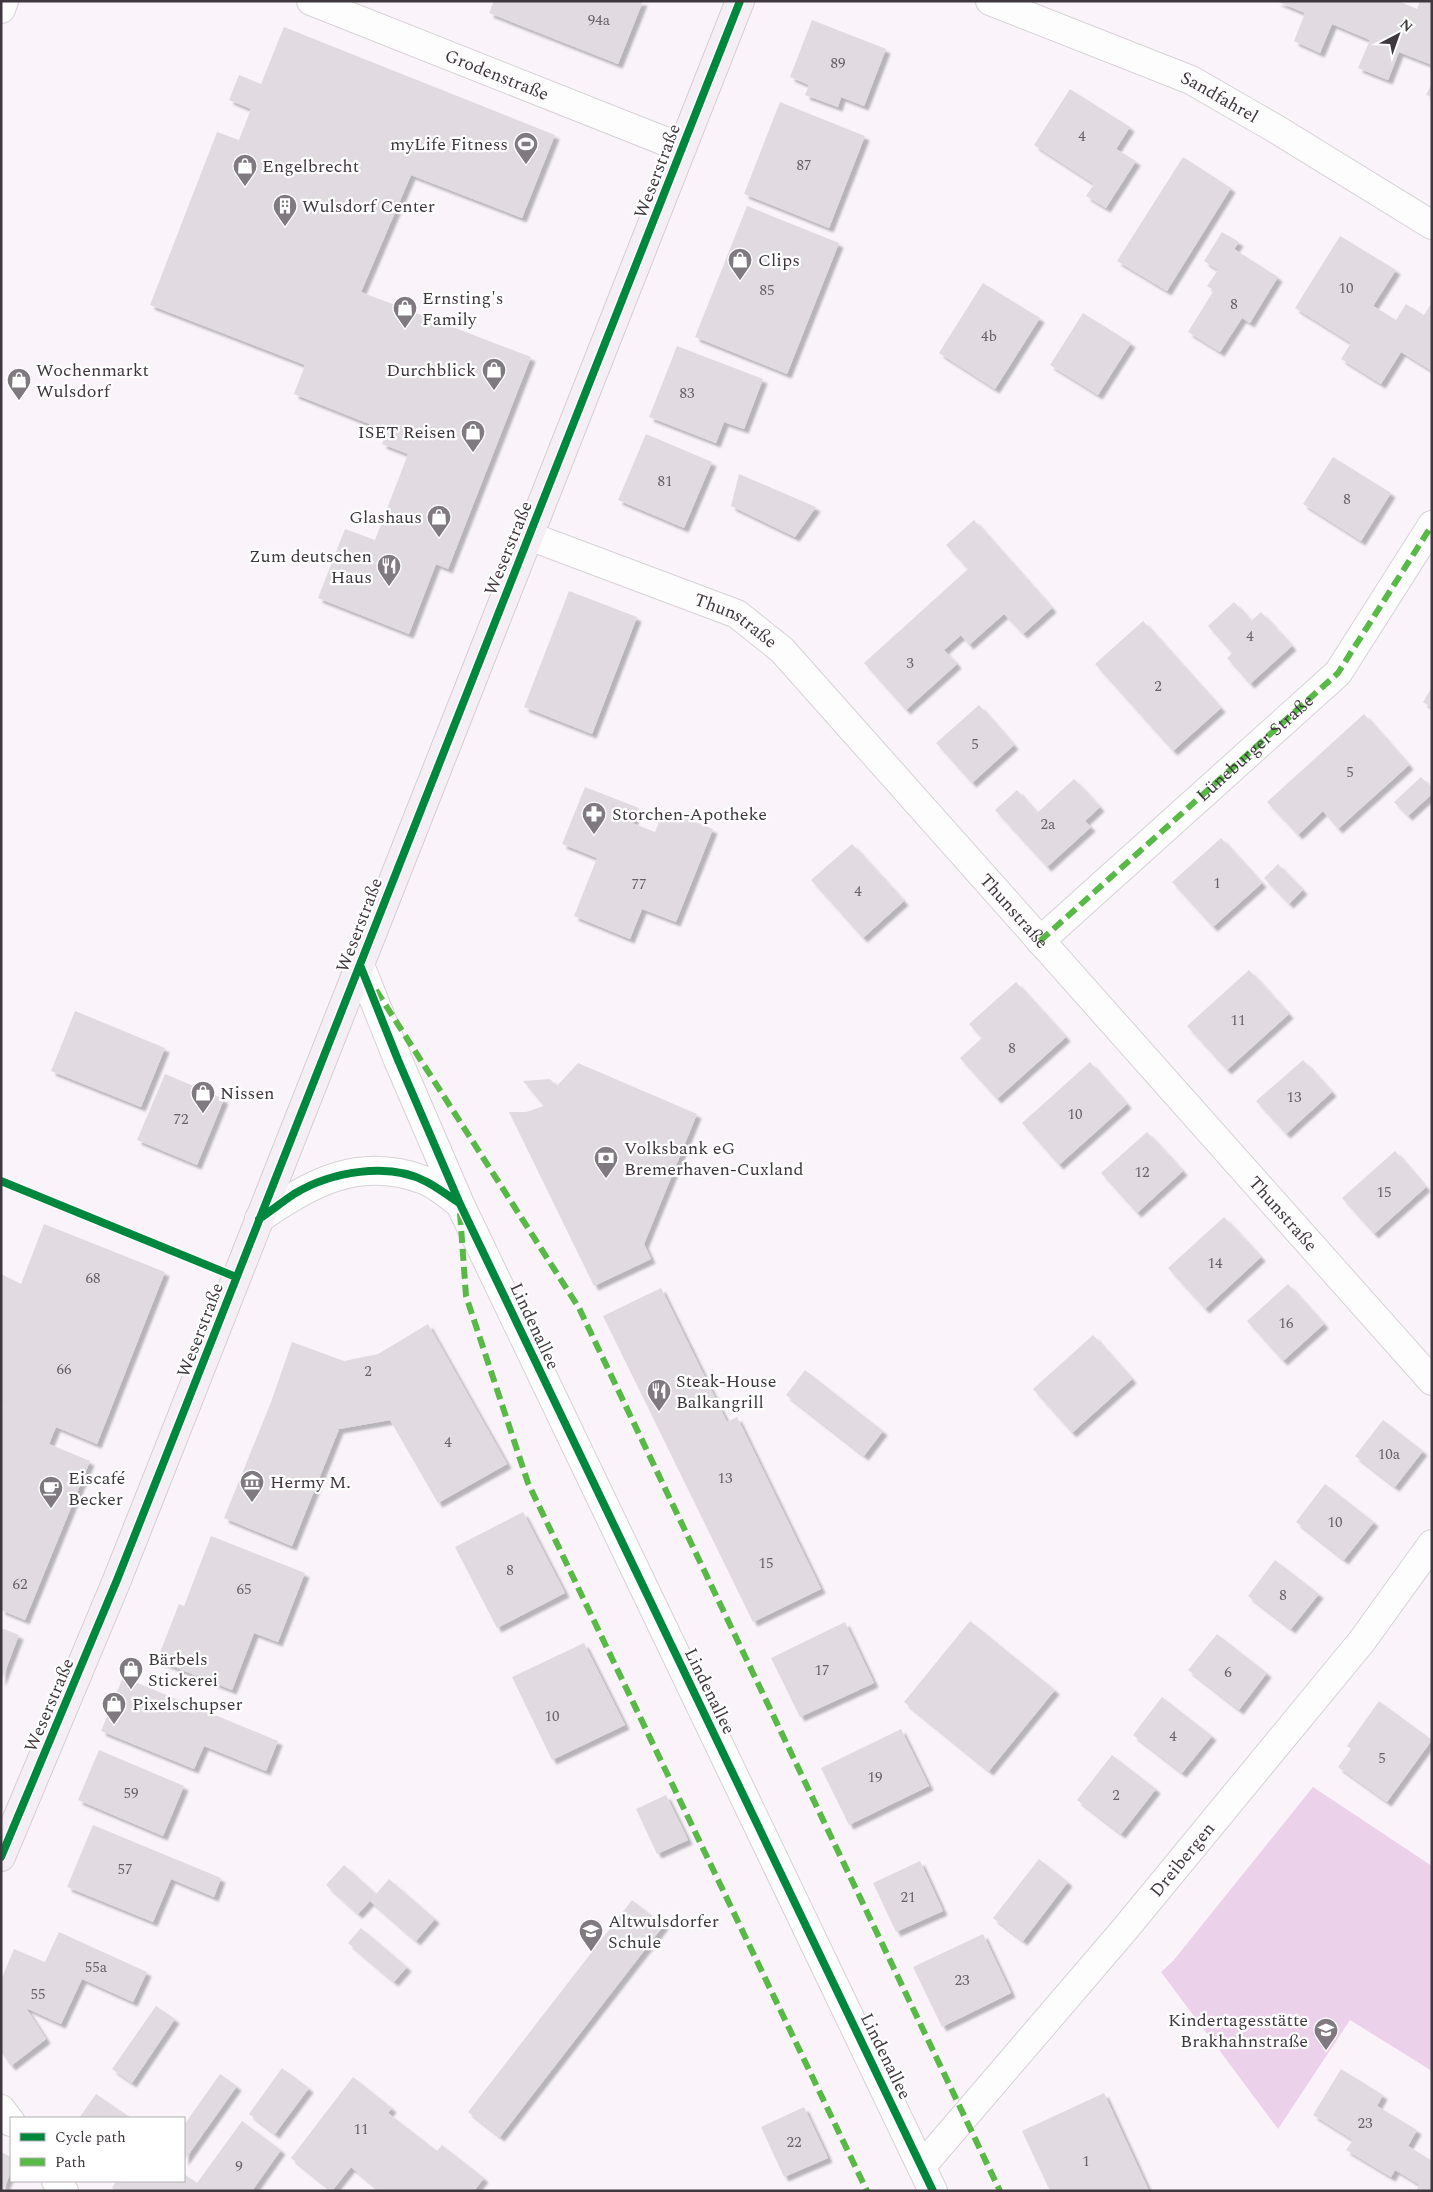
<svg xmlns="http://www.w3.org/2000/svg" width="1433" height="2192" font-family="Spectral,serif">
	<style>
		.green { fill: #ecd1ea }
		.building { fill: #e1dbe1; filter: url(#shadow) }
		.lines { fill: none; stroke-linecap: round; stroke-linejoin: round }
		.minor-casing { stroke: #d8d1d7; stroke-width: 30 }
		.tertiary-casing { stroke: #d8d1d7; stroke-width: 30 }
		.primary-casing { stroke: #d3cfd3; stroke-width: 30 }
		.minor { stroke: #fefdfe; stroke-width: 28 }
		.tertiary { stroke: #fefdfe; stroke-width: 28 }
		.primary { stroke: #f5eef5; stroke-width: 28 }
		.quiet { stroke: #58b947; stroke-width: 6; stroke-dasharray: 12 6; stroke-linecap: butt }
		.cycleway-casing { stroke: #fff; stroke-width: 11 }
		.cycleway { stroke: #00873e; stroke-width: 8 }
		.labels { text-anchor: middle; stroke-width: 4.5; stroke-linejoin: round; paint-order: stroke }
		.number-label { font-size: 15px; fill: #686067 }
		.street-label { font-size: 18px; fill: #3f373e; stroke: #fff }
		.poi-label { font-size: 18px; fill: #3f373e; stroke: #fff; text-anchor: start }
	</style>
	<defs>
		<filter id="shadow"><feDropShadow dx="4.5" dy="4.5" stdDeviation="1" flood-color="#0004"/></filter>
	</defs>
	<rect width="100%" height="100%" fill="#faf4fa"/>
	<path class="green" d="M 1313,1787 L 1432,1866 L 1432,2071 L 1350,2020 L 1278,2129 L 1161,1972 L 1173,1961 Z"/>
	<path class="building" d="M 494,1 L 643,1 L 618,64 L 489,13 Z
		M 1276,1 L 1398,1 L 1417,9 L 1420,1 L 1430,1 L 1432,2 L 1432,65 L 1399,52 L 1388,80 L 1358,68 L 1370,40 L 1332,24 L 1320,53 L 1294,41 L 1305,13 Z
		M 812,20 L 886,49 L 864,106 L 841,97 L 838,107 L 805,95 L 809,85 L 790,77 Z
		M 284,27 L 555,135 L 522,218 L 411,175 L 361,292 L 531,357 L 448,569 L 436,564 L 409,634 L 318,598 L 345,529 L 375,540 L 408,454 L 382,444 L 387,431 L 294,394 L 305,365 L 150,305 L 217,132 L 239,140 L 251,109 L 229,100 L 239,75 L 261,84 Z
		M 1432,83 L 1432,97 L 1426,95 Z
		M 1070,89 L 1130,127 L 1116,149 L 1136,161 L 1106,208 L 1086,196 L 1094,184 L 1034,145 Z
		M 780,102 L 865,136 L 829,228 L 744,194 Z
		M 1183,157 L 1231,188 L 1167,291 L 1117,261 Z
		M 747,206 L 839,243 L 787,374 L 695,337 Z
		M 1222,232 L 1239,242 L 1234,249 L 1278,277 L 1250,323 L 1242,318 L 1220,352 L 1188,332 L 1214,290 L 1207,286 L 1218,270 L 1204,261 Z
		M 1340,236 L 1396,270 L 1373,306 L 1396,320 L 1406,304 L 1424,315 L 1432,302 L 1432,371 L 1401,352 L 1381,384 L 1341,359 L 1351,343 L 1295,308 Z
		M 983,283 L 1040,318 L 995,389 L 939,353 Z
		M 1083,313 L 1131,343 L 1098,395 L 1050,365 Z
		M 677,346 L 763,379 L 744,429 L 724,422 L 716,443 L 649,417 Z
		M 646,434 L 712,462 L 684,528 L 618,500 Z
		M 1333,457 L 1391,493 L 1361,541 L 1303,504 Z
		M 739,474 L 816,507 L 795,537 L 731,506 Z
		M 974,520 L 1052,608 L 1023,634 L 1004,614 L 969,645 L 961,635 L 944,650 L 957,664 L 906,710 L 864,663 L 968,569 L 946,545 Z
		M 569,591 L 637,617 L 592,734 L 524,707 Z
		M 1234,602 L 1251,621 L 1261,612 L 1292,646 L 1250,684 L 1227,658 L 1232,653 L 1208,626 Z
		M 1143,621 L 1221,708 L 1173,751 L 1095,664 Z
		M 1432,687 L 1432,708 L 1423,702 Z
		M 979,705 L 1014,745 L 972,783 L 936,743 Z
		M 1364,714 L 1409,765 L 1338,829 L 1323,811 L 1298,835 L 1267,802 Z
		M 1421,777 L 1432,789 L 1432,794 L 1408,816 L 1394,802 Z
		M 1074,779 L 1100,807 L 1085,821 L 1091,827 L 1047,867 L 995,810 L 1017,790 L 1037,813 Z
		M 585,787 L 639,808 L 632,823 L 655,832 L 664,810 L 713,829 L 676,922 L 642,909 L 630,939 L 574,916 L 597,858 L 562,844 Z
		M 1221,838 L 1262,883 L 1213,927 L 1172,882 Z
		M 852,844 L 904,901 L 863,938 L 811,880 Z
		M 1278,864 L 1303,890 L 1289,904 L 1264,878 Z
		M 1249,970 L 1289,1014 L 1227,1070 L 1187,1026 Z
		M 1016,982 L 1066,1037 L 997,1099 L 960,1058 L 982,1038 L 969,1024 Z
		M 75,1011 L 165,1048 L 141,1107 L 51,1071 Z
		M 1303,1060 L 1332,1092 L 1286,1134 L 1256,1101 Z
		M 1090,1062 L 1127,1104 L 1059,1165 L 1022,1123 Z
		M 578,1063 L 697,1114 L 644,1244 L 651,1259 L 594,1286 L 509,1112 L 526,1112 L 544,1106 L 523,1081 L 550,1079 L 557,1086 Z
		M 165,1074 L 224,1099 L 197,1165 L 137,1140 Z
		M 1147,1132 L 1183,1171 L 1137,1213 L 1101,1173 Z
		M 1395,1151 L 1426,1187 L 1374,1234 L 1342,1198 Z
		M 1224,1217 L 1261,1257 L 1205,1309 L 1168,1268 Z
		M 44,1224 L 165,1272 L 97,1444 L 56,1427 L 49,1444 L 90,1461 L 25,1620 L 1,1610 L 1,1412 L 3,1407 L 1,1406 L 1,1274 L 21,1284 Z
		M 1288,1284 L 1324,1324 L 1283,1361 L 1247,1321 Z
		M 661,1288 L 727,1422 L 737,1417 L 821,1589 L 753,1622 L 603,1316 Z
		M 428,1324 L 507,1464 L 438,1503 L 390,1420 L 339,1429 L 292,1546 L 224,1518 L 271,1402 L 292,1342 L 344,1361 L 378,1354 Z
		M 1093,1335 L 1132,1379 L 1072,1433 L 1033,1389 Z
		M 805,1370 L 883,1431 L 864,1456 L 786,1395 Z
		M 1383,1420 L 1423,1451 L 1395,1487 L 1355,1456 Z
		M 1325,1484 L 1374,1522 L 1344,1560 L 1296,1522 Z
		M 523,1512 L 565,1593 L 497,1628 L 455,1547 Z
		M 211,1536 L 305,1573 L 278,1642 L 254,1633 L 232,1690 L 157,1660 L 179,1604 L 184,1606 Z
		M 1275,1560 L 1319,1594 L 1291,1629 L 1248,1596 Z
		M 970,1621 L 1055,1690 L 989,1771 L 904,1702 Z
		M 845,1622 L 874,1683 L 800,1717 L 771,1658 Z
		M 1,1628 L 19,1635 L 1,1682 Z
		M 1217,1634 L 1267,1673 L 1239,1710 L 1188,1670 Z
		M 584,1643 L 625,1725 L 552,1760 L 512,1677 Z
		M 123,1677 L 278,1741 L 266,1771 L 204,1746 L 194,1769 L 101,1731 Z
		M 1162,1697 L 1212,1736 L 1182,1773 L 1133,1735 Z
		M 1379,1701 L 1432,1740 L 1387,1802 L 1338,1767 L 1351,1749 L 1347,1746 Z
		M 901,1729 L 929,1786 L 849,1825 L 821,1768 Z
		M 99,1750 L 184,1786 L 163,1836 L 78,1800 Z
		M 1112,1755 L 1156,1789 L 1121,1834 L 1077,1800 Z
		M 666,1795 L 688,1840 L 657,1854 L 636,1809 Z
		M 93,1825 L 221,1878 L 214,1897 L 171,1879 L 153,1922 L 67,1887 Z
		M 1039,1859 L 1068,1882 L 1023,1941 L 993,1918 Z
		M 920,1861 L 943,1911 L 896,1932 L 873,1883 Z
		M 344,1865 L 376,1894 L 389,1879 L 435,1919 L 416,1941 L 370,1901 L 358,1914 L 326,1885 Z
		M 632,1900 L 664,1925 L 500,2137 L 468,2112 Z
		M 361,1928 L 407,1967 L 394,1982 L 348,1943 Z
		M 59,1932 L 147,1972 L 133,2002 L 82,1979 L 61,2024 L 26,2008 L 46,2039 L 11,2066 L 1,2052 L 1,1980 L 14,1949 L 45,1962 Z
		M 983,1934 L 1011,1993 L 942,2027 L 913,1967 Z
		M 156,2006 L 175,2019 L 132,2083 L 112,2069 Z
		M 282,2068 L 309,2088 L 275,2134 L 249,2114 Z
		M 1341,2069 L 1383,2095 L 1377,2106 L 1417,2130 L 1408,2146 L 1432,2161 L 1432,2191 L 1416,2191 L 1420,2185 L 1395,2170 L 1391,2177 L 1346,2150 L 1353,2140 L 1313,2115 Z
		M 220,2074 L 237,2086 L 184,2161 L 184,2125 Z
		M 353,2077 L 392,2108 L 388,2113 L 437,2151 L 442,2145 L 484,2178 L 474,2191 L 380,2191 L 351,2167 L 332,2191 L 291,2158 Z
		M 1104,2093 L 1149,2191 L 1050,2191 L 1022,2131 Z
		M 96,2094 L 131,2118 L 79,2118 Z
		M 804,2107 L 828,2158 L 784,2177 L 761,2127 Z
		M 242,2121 L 281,2150 L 252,2191 L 116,2191 L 112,2188 L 116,2181 L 184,2181 L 184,2174 L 197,2183 Z
		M 1,2152 L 11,2157 L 11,2172 L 3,2191 L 1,2191 Z"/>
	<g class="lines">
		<defs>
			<g id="minor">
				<path id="s1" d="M 311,1 L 682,148"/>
				<path id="s2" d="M 990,1 L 1191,80 L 1276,129 L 1432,225"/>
				<path d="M 1,9 L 4,1"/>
				<path id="s3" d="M 529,536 L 737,614 L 782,650 L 1432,1381"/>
				<path id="s4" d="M 1040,941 L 1338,673 L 1432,525"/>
				<path d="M 1,2109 L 11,2122"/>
				<path id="s5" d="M 922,2166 L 1125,1929 L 1362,1641 L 1432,1544"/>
				<path d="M 56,2181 L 64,2191"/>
			</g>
			<path id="tertiary" d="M 360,965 L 398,1060 L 460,1204 L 933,2191
				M 259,1219 C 311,1182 360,1156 424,1180 C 437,1185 449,1196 460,1204"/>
			<path id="primary" d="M 1,1857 L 117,1580 L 176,1431 L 740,1"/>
		</defs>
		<use href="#minor" class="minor-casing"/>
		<use href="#tertiary" class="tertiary-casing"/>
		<use href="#primary" class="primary-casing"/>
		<use href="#minor" class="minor"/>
		<use href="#tertiary" class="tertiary"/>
		<use href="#primary" class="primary"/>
		<path class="quiet" d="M 1040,941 L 1338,673 L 1432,525
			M 376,990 L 579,1308 L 1000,2191
			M 460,1213 L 466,1296 L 528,1483 L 867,2191"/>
		<defs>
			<path id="cycleway" d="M 360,965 L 398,1060 L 460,1204 L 933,2191
				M 1,1181 L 236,1277
				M 259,1219 C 271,1211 282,1202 294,1194 C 330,1172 389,1161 427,1182 C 438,1188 449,1196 459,1203
				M 1,1857 L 117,1580 L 176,1431 L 740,1"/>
		</defs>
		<use href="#cycleway" class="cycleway-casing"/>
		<use href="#cycleway" class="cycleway"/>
	</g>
	<defs>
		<symbol id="stadium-pin" viewBox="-11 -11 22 30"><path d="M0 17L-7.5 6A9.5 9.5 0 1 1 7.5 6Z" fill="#807980" stroke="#fff"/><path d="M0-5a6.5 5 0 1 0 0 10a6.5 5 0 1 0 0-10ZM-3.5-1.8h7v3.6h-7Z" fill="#fff"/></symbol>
		<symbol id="shop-pin" viewBox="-11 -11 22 30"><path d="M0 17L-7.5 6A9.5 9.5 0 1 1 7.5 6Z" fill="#807980" stroke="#fff"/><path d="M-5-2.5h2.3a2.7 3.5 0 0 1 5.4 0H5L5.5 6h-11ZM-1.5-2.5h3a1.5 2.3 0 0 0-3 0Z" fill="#fff"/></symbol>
		<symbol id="building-pin" viewBox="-11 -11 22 30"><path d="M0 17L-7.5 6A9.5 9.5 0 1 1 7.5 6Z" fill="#807980" stroke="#fff"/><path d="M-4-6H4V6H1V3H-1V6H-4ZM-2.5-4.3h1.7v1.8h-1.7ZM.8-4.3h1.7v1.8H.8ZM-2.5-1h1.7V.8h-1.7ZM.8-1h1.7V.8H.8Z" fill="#fff"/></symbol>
		<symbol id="restaurant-pin" viewBox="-11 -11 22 30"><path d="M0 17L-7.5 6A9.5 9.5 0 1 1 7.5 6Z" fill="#807980" stroke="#fff"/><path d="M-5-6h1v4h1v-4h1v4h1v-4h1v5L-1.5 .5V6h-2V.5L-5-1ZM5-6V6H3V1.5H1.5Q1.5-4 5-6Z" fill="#fff"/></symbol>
		<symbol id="pharmacy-pin" viewBox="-11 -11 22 30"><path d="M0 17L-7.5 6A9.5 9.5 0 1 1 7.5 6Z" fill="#807980" stroke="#fff"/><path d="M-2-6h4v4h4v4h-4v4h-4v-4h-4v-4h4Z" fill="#fff"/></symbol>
		<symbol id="bank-pin" viewBox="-11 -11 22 30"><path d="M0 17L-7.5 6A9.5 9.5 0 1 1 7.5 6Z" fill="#807980" stroke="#fff"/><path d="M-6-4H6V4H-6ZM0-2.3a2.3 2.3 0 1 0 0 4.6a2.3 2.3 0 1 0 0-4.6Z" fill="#fff"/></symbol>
		<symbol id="museum-pin" viewBox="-11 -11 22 30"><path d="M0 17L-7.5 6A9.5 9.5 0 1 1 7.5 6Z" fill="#807980" stroke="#fff"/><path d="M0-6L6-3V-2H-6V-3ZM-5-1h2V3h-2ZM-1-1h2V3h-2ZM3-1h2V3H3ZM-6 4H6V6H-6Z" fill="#fff"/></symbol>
		<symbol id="cafe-pin" viewBox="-11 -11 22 30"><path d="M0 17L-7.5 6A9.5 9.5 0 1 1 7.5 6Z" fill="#807980" stroke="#fff"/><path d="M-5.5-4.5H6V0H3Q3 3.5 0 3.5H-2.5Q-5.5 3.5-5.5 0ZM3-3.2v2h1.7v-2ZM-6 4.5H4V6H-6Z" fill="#fff"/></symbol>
		<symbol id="school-pin" viewBox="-11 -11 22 30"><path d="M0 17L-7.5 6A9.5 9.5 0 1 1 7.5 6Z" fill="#807980" stroke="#fff"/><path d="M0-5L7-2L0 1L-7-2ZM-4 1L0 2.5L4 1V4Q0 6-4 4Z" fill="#fff"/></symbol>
	</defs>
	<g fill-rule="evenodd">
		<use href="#stadium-pin" x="512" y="130" width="28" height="38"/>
		<use href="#shop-pin" x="231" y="152" width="28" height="38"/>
		<use href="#building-pin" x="271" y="192" width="28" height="38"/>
		<use href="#shop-pin" x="726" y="246" width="28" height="38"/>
		<use href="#shop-pin" x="391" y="294" width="28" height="38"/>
		<use href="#shop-pin" x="480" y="356" width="28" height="38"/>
		<use href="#shop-pin" x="5" y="366" width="28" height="38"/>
		<use href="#shop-pin" x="459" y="418" width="28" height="38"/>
		<use href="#shop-pin" x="425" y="503" width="28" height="38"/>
		<use href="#restaurant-pin" x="375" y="552" width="28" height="38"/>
		<use href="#pharmacy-pin" x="580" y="800" width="28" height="38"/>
		<use href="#shop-pin" x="189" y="1079" width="28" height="38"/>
		<use href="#bank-pin" x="592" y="1144" width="28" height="38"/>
		<use href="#restaurant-pin" x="645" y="1377" width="28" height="38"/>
		<use href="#museum-pin" x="238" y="1468" width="28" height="38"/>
		<use href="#cafe-pin" x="37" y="1474" width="28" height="38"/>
		<use href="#shop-pin" x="117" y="1655" width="28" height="38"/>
		<use href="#shop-pin" x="100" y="1690" width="28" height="38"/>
		<use href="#school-pin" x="577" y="1917" width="28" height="38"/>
		<use href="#school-pin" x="1312" y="2016" width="28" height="38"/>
	</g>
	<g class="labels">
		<g class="number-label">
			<text x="599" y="25">94a</text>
			<text x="838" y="68">89</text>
			<text x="1082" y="141">4</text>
			<text x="804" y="170">87</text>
			<text x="1346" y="293">10</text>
			<text x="767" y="295">85</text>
			<text x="1234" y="309">8</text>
			<text x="989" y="341">4b</text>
			<text x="687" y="398">83</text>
			<text x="665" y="486">81</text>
			<text x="1347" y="504">8</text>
			<text x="1250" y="641">4</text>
			<text x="910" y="668">3</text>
			<text x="1158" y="691">2</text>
			<text x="975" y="749">5</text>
			<text x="1350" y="777">5</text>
			<text x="1048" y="829">2a</text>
			<text x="1217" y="888">1</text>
			<text x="639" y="889">77</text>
			<text x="858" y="896">4</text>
			<text x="1238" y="1025">11</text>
			<text x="1012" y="1053">8</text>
			<text x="1294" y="1102">13</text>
			<text x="1075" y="1119">10</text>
			<text x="181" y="1124">72</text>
			<text x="1142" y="1177">12</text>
			<text x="1384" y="1197">15</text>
			<text x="1215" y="1268">14</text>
			<text x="93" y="1283">68</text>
			<text x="1286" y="1328">16</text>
			<text x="64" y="1374">66</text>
			<text x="368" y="1376">2</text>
			<text x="448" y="1447">4</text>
			<text x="1389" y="1459">10a</text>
			<text x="725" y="1483">13</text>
			<text x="1335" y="1527">10</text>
			<text x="766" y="1568">15</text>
			<text x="510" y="1575">8</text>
			<text x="20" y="1589">62</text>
			<text x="244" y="1594">65</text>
			<text x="1283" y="1600">8</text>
			<text x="822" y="1675">17</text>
			<text x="1228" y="1677">6</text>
			<text x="552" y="1721">10</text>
			<text x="1173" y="1741">4</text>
			<text x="1382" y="1763">5</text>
			<text x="875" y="1782">19</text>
			<text x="131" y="1798">59</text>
			<text x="1116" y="1800">2</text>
			<text x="125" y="1874">57</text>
			<text x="908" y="1902">21</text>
			<text x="96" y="1972">55a</text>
			<text x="962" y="1985">23</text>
			<text x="38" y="1999">55</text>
			<text x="1365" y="2128">23</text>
			<text x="361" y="2134">11</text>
			<text x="794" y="2147">22</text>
			<text x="1086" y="2166">1</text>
			<text x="239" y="2171">9</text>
		</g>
		<g class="street-label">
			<text dy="6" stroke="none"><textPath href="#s1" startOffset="200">Grodenstraße</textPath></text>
			<text dy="6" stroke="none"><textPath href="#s2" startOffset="249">Sandfahrel</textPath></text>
			<text transform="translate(657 171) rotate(-69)" y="6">Weserstraße</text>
			<text transform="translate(508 548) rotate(-68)" y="6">Weserstraße</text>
			<text dy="6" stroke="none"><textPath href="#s3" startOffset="224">Thunstraße</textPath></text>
			<text dy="6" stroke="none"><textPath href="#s4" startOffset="289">Lüneburger Straße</textPath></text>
			<text dy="6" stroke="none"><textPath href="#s3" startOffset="629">Thunstraße</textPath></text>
			<text transform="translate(359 925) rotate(-69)" y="6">Weserstraße</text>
			<text dy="6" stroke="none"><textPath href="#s3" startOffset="1034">Thunstraße</textPath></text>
			<text transform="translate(535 1326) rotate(65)" y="6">Lindenallee</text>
			<text transform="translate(200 1330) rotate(-69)" y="6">Weserstraße</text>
			<text transform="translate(710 1691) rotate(64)" y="6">Lindenallee</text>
			<text transform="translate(49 1705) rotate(-67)" y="6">Weserstraße</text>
			<text dy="6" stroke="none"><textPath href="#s5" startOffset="402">Dreibergen</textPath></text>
			<text transform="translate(886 2056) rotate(64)" y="6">Lindenallee</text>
		</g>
		<g class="poi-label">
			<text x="508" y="150" text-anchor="end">myLife Fitness</text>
			<text x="262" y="172">Engelbrecht</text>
			<text x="302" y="212">Wulsdorf Center</text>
			<text x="758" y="266">Clips</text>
			<text x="422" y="304">Ernsting's<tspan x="422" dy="21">Family</tspan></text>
			<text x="36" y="376">Wochenmarkt<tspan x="36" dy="21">Wulsdorf</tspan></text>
			<text x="476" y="376" text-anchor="end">Durchblick</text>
			<text x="456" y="438" text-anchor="end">ISET Reisen</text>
			<text x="422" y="523" text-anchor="end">Glashaus</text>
			<text x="372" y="562" text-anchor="end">Zum deutschen<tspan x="372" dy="21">Haus</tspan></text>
			<text x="612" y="820">Storchen-Apotheke</text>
			<text x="220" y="1099">Nissen</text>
			<text x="624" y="1154">Volksbank eG<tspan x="624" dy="21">Bremerhaven-Cuxland</tspan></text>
			<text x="676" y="1387">Steak-House<tspan x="676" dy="21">Balkangrill</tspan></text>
			<text x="68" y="1484">Eiscafé<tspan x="68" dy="21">Becker</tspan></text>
			<text x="270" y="1488">Hermy M.</text>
			<text x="148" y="1665">Bärbels<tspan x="148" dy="21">Stickerei</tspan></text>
			<text x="132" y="1710">Pixelschupser</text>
			<text x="608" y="1927">Altwulsdorfer<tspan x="608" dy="21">Schule</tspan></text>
			<text x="1308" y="2026" text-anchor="end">Kindertagesstätte<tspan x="1308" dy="21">Brakhahnstraße</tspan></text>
		</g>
	</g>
	<rect width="1433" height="2192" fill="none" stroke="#3f373e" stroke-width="5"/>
	<rect x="10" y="2117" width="175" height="65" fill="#ffffff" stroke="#b2afb2"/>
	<rect x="20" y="2133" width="25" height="8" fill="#00873e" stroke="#b2afb2"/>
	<text x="55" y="2142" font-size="15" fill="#3f373e">Cycle path</text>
	<rect x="20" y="2158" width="25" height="8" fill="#58b947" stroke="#b2afb2"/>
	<text x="55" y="2167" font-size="15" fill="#3f373e">Path</text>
	<g transform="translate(1398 35) rotate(41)" stroke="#ffffff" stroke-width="4" paint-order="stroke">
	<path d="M0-4L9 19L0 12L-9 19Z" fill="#3f373e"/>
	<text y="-8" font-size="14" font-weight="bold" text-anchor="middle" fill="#3f373e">N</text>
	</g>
</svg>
